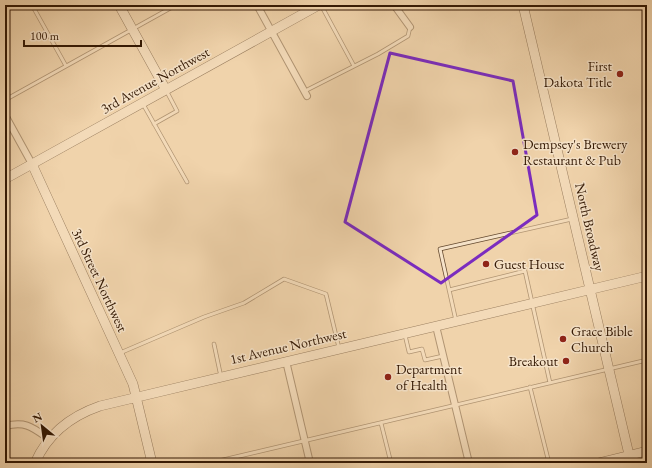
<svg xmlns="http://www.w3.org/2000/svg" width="652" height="468" font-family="'EB Garamond',serif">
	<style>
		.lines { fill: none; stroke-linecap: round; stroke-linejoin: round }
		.lane-casing { stroke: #63482e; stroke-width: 4.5 }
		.street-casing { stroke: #63482e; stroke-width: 8 }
		.secondary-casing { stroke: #341904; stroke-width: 10 }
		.lane { stroke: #f5e2c8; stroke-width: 3 }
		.street { stroke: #f5e2c8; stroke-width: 6 }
		.secondary { stroke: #f5e2c8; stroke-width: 9 }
		.marked { fill: none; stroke: #7b2cbf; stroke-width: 3; stroke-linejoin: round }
		.poi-dot { fill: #8f2418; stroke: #f5e2c8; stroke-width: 1.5 }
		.labels { text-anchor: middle; stroke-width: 3; stroke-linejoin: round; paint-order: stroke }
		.poi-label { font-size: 14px; fill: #341904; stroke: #f5e2c8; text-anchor: start }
		.street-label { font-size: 14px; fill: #341904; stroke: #f5e2c8 }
	</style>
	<rect width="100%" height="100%" fill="#f0d3ab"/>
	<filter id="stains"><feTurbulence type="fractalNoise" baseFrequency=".005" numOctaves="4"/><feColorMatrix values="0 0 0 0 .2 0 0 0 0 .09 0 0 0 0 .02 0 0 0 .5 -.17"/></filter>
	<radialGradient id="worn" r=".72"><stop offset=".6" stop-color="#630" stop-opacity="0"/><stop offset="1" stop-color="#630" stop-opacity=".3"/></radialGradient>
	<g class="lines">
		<defs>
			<path id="lane" d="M 32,5 L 66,66
				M 321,5 L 354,66
				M 305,91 L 378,54 L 408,36 L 410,27
				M 5,100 L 176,5
				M 143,104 L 187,182
				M 154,124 L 177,111 L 166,90
				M 449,290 L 525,271 L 550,383
				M 456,321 L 440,249 L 572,219
				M 405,335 L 409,352 L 422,349 L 425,360 L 443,356
				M 214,344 L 221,377
				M 120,353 L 204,317 L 244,303 L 284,279 L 326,294 L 339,348
				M 530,387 L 549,463
				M 381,423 L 391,463
				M 210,463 L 647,360"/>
			<path id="street" d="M 257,5 L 307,96
				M 394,5 L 410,27
				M 5,115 L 32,164
				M 436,326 L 469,463
				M 286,361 L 310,463
				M 5,426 C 26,421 32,427 49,439"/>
			<path id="secondary" d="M 119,5 L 166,90
				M 523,5 L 631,463
				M 32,164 L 133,384 L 152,463
				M 5,179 L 319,5
				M 35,463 C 48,433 71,416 100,406 L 647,276
				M 598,463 L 647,451"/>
		</defs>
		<use href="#lane" class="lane-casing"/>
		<use href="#street" class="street-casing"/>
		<use href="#secondary" class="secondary-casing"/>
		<use href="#lane" class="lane"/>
		<use href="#street" class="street"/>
		<use href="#secondary" class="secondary"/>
	</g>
	<path d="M0 0H652V468H0ZM 390,53 L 513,81 L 537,215 L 441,283 L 345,222 Z" fill="#f0d3ab" fill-opacity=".55" fill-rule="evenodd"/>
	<path class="marked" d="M 390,53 L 513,81 L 537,215 L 441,283 L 345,222 Z"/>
	<g class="poi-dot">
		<circle cx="620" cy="74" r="4"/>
		<circle cx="515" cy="152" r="4"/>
		<circle cx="486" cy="264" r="4"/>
		<circle cx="563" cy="339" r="4"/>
		<circle cx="566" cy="361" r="4"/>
		<circle cx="388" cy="377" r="4"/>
	</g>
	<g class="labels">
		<g class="poi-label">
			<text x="612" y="71" text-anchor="end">First<tspan x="612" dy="16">Dakota Title</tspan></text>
			<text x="523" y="149">Dempsey's Brewery<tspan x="523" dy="16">Restaurant &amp; Pub</tspan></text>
			<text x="494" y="269">Guest House</text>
			<text x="571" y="336">Grace Bible<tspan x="571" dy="16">Church</tspan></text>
			<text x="558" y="366" text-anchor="end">Breakout</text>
			<text x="396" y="374">Department<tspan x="396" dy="16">of Health</tspan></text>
		</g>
		<g class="street-label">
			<text transform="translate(155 80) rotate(-29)" y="5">3rd Avenue Northwest</text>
			<text transform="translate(590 227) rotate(77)" y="5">North Broadway</text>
			<text transform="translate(100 280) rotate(65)" y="5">3rd Street Northwest</text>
			<text transform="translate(288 346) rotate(-13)" y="5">1st Avenue Northwest</text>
		</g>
	</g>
	<rect width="652" height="468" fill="none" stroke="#f0d3ab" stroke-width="20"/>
	<rect x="6" y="6" width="640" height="456" fill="none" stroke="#341904" stroke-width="2"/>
	<rect x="10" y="10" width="632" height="448" fill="none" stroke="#341904"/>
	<g transform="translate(42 426) rotate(331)" stroke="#f5e2c8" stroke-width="3" paint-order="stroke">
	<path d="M0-3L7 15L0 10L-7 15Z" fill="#341904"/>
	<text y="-6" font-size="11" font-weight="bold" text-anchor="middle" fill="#341904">N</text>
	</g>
	<path d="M24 40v6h117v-6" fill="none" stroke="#341904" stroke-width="2"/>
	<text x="30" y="40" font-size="12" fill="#341904" stroke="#f5e2c8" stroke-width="3" paint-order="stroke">100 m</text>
	<rect width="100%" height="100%" filter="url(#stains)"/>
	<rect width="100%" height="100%" fill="url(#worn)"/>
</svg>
